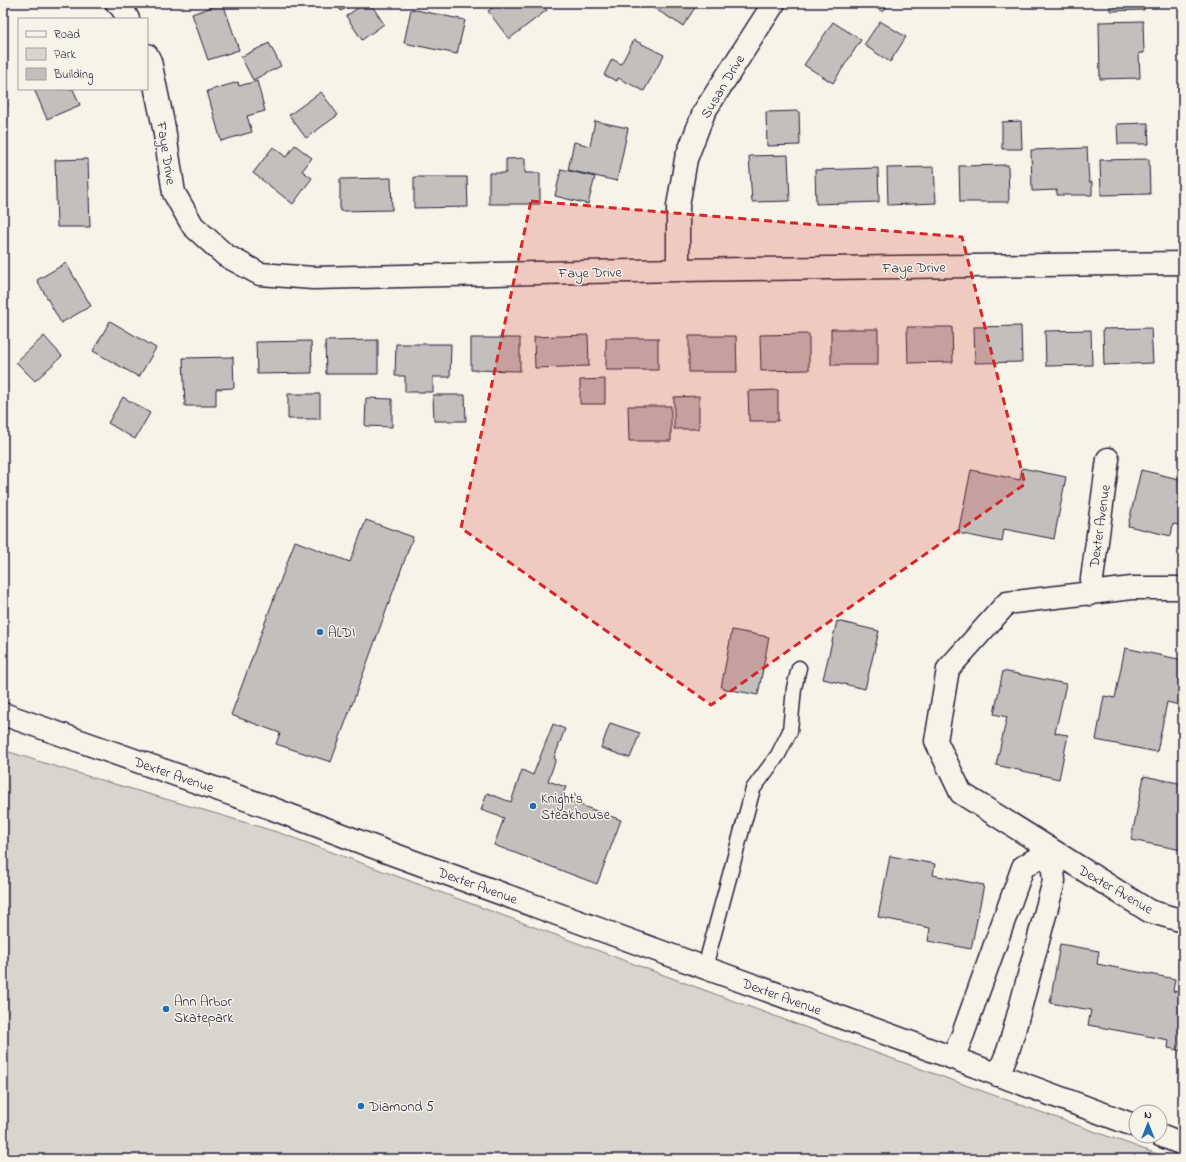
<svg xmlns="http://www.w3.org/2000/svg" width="1186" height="1162" font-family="'Indie Flower',sans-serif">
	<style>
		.green { fill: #d8d5cf; stroke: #7d7c85 }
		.building { fill: #c2bfbd; stroke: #22223b }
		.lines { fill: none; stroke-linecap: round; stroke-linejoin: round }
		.service-casing { stroke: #22223b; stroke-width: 17 }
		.minor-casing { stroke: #22223b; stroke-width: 25 }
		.secondary-casing { stroke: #22223b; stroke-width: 25 }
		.service { stroke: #f7f3e8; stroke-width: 14 }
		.minor { stroke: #f7f3e8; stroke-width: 22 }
		.secondary { stroke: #f7f3e8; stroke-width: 22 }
		.marked { fill: #d62828; fill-opacity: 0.2; stroke: #d62828; stroke-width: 3; stroke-dasharray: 8 5; stroke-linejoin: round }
		.poi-dot { fill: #1f6fb2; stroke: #f7f3e8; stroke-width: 1.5 }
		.labels { text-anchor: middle; stroke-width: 3; stroke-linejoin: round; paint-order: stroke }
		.street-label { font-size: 14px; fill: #22223b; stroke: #f7f3e8 }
		.poi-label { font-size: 14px; fill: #22223b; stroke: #f7f3e8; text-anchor: start }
	</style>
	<rect width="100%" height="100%" fill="#f7f3e8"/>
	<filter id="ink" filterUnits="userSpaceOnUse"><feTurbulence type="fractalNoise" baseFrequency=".025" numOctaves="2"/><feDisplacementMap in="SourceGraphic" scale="8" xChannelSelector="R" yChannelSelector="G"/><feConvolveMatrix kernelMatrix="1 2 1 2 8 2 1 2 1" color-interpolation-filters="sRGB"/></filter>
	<g filter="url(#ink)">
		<path class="green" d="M 3,750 C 96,780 190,805 283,834 L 796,1024 L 1171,1159 L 3,1159 Z"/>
		<path class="building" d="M 223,3 L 239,50 L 208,60 L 192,14 Z
			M 336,3 L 355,3 L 341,11 Z
			M 365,3 L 370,3 L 384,24 L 362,40 L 346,16 Z
			M 499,3 L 541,3 L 547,10 L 509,39 L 488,11 Z
			M 655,3 L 698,3 L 683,26 L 652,7 Z
			M 868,3 L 889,3 L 883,12 Z
			M 1110,3 L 1144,3 L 1144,10 L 1110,11 Z
			M 411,9 L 465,20 L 457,54 L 404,43 Z
			M 880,21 L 906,37 L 890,62 L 864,45 Z
			M 1143,21 L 1144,53 L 1139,53 L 1140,78 L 1100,79 L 1099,22 Z
			M 833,22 L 861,40 L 833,83 L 804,65 Z
			M 634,40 L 664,55 L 644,91 L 618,78 L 617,81 L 604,75 L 612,59 L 621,64 Z
			M 269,43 L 281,66 L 253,80 L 241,57 Z
			M 257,81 L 265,111 L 247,116 L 252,132 L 221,141 L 207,91 L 238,82 L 239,86 Z
			M 34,89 L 73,89 L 80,105 L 47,119 Z
			M 3,90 L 8,105 L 3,106 Z
			M 321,92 L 338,115 L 306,138 L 289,115 Z
			M 799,111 L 800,145 L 767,146 L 766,112 Z
			M 595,121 L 628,128 L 617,181 L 568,170 L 574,142 L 590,146 Z
			M 1021,121 L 1022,149 L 1002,149 L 1002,122 Z
			M 1148,123 L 1149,144 L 1118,144 L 1117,124 Z
			M 295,145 L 312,158 L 302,171 L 312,178 L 293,204 L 253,173 L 273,147 L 286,157 Z
			M 1087,148 L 1089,182 L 1092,182 L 1092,195 L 1057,195 L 1057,190 L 1032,191 L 1031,150 Z
			M 788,155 L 790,201 L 752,202 L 749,156 Z
			M 525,158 L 525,173 L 540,173 L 540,204 L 489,204 L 489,173 L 506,173 L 506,159 Z
			M 88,159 L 90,227 L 57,227 L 55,160 Z
			M 1149,159 L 1150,194 L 1101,195 L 1100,160 Z
			M 1008,165 L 1009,202 L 960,202 L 959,166 Z
			M 934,167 L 936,203 L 888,205 L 887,168 Z
			M 878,168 L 879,202 L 816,204 L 815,170 Z
			M 561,169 L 595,177 L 588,204 L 555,196 Z
			M 414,177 L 467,177 L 468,207 L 414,208 Z
			M 391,178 L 392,210 L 340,211 L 340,179 Z
			M 66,263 L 91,306 L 61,323 L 37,280 Z
			M 110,321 L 156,348 L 139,377 L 93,351 Z
			M 1021,326 L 1022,362 L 975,363 L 974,327 Z
			M 907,327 L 952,327 L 953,362 L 908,363 Z
			M 1151,328 L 1153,363 L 1104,365 L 1103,329 Z
			M 831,329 L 878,329 L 878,365 L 831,365 Z
			M 1091,330 L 1092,365 L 1046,366 L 1045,331 Z
			M 809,334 L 809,370 L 761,371 L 760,335 Z
			M 588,335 L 589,366 L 535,368 L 534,337 Z
			M 44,336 L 62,356 L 35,381 L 16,362 Z
			M 689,336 L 736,336 L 737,372 L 689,372 Z
			M 471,338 L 520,338 L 520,371 L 471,370 Z
			M 606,338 L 658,338 L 658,370 L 606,370 Z
			M 378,340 L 378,374 L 326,374 L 325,341 Z
			M 311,341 L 312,373 L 257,374 L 256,342 Z
			M 396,344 L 451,344 L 450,377 L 433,377 L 433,392 L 405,392 L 405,376 L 395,376 Z
			M 233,357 L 234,388 L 216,389 L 216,406 L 185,406 L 183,358 Z
			M 605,379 L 605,404 L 580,404 L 580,380 Z
			M 778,390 L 778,421 L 749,421 L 748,391 Z
			M 288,394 L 320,394 L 320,419 L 288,419 Z
			M 433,395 L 465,395 L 466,421 L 434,421 Z
			M 699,396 L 699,429 L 674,429 L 674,397 Z
			M 123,397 L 150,413 L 135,439 L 108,423 Z
			M 366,398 L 392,399 L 392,427 L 365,426 Z
			M 628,406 L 671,406 L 671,441 L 629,441 Z
			M 1022,468 L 1066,477 L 1054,539 L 1004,529 L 1002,542 L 958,533 L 971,470 L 1020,480 Z
			M 1141,470 L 1183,480 L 1183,526 L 1173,524 L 1171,536 L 1128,526 Z
			M 366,520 L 413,537 L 331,762 L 276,744 L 280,733 L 231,715 L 295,541 L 350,562 Z
			M 837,621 L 879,631 L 865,689 L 823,679 Z
			M 732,630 L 769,637 L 758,695 L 721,688 Z
			M 1125,648 L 1183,660 L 1183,684 L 1179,705 L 1167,702 L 1157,752 L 1096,740 L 1104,696 L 1115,698 Z
			M 1003,671 L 1066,684 L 1055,733 L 1068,735 L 1059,779 L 996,765 L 1007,717 L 994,714 Z
			M 610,723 L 640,733 L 630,758 L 601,748 Z
			M 553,724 L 565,729 L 554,758 L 556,759 L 548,781 L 566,787 L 561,798 L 621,820 L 597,884 L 494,845 L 504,818 L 481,810 L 487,793 L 511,802 L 522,770 L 533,775 Z
			M 1144,776 L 1183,784 L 1183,861 L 1180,860 L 1182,850 L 1131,840 Z
			M 890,856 L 935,864 L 933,875 L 984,885 L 971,949 L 928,941 L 930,928 L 878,917 Z
			M 1060,944 L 1099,951 L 1097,964 L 1175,979 L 1173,991 L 1183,993 L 1183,1051 L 1168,1048 L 1169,1040 L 1088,1025 L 1091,1010 L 1050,1003 Z"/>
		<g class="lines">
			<defs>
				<path id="service" d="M 705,967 L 753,789 L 778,755 L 790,731 L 794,688 L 799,668"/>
				<path id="minor" d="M 117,3 L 122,8 L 128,19
					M 147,55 L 150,61 L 164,128 L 174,193 L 193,226 L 225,255 L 260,274 L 313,278 L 678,270 L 1183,263
					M 678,270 L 678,206 L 686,159 L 704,112 L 774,3
					M 1183,588 L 1132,588 L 1007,603 L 948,669 L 936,741 L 961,793 L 1149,911 L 1183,921
					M 1090,594 L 1108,459
					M 953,1058 L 963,1034 L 1023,867 L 1051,850 L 1054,881 L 1014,1031 L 1008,1051 L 998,1075"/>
				<path id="secondary" d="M 3,714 L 268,807 L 387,852 L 953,1058 L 1136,1126
					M 1160,1135 L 1183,1144"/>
			</defs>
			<use href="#service" class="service-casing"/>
			<use href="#minor" class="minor-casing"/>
			<use href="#secondary" class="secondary-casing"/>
			<use href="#service" class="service"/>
			<use href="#minor" class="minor"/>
			<use href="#secondary" class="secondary"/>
		</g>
	</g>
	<path class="marked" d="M 531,201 L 962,237 L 1025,484 L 711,705 L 461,528 Z"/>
	<g class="poi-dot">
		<circle cx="320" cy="632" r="4"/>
		<circle cx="533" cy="806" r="4"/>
		<circle cx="166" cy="1009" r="4"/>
		<circle cx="361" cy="1106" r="4"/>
	</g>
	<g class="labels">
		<g class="street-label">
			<text transform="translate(722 86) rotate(-59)" y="5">Susan Drive</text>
			<text transform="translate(167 153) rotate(81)" y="5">Faye Drive</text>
			<text transform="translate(914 267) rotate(-1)" y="5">Faye Drive</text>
			<text transform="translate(590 272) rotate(-1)" y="5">Faye Drive</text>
			<text transform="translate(1099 526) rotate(-82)" y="5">Dexter Avenue</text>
			<text transform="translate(174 774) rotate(19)" y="5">Dexter Avenue</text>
			<text transform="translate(478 885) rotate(20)" y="5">Dexter Avenue</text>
			<text transform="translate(1116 889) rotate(30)" y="5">Dexter Avenue</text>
			<text transform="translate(782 996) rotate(20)" y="5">Dexter Avenue</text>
		</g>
		<g class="poi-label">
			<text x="328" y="637">ALDI</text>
			<text x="541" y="803">Knight's<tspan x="541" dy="16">Steakhouse</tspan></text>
			<text x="174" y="1006">Ann Arbor<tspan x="174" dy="16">Skatepark</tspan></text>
			<text x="369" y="1111">Diamond 5</text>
		</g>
	</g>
	<rect width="1186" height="1162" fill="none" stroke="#f7f3e8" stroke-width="16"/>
	<rect x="8" y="8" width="1170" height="1146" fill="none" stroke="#22223b" stroke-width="1.5" filter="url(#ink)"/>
	<rect x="18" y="18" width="130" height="72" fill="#f7f3e8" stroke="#a29fa3"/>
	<rect x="26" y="31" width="20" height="6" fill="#f7f3e8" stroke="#a29fa3"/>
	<text x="54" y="38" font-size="12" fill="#22223b">Road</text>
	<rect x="26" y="48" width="20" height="12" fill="#d8d5cf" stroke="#a29fa3"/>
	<text x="54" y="58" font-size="12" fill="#22223b">Park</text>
	<rect x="26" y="68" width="20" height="12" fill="#c2bfbd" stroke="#a29fa3"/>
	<text x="54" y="78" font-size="12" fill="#22223b">Building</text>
	<g transform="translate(1148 1124)"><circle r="19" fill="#f7f3e8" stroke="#a29fa3"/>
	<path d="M0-3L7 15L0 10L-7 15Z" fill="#1f6fb2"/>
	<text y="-6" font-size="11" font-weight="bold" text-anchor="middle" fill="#22223b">N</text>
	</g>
</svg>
